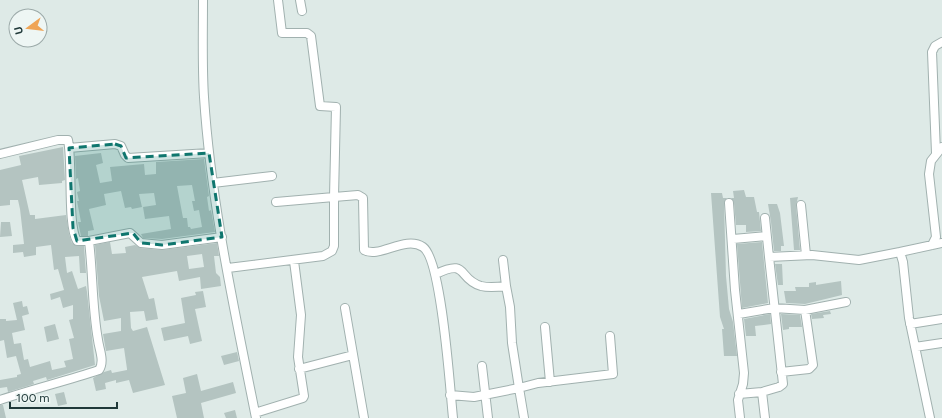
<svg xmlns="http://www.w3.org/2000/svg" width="942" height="418" font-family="Figtree,sans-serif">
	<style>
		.building { fill: #b4c4c1; fill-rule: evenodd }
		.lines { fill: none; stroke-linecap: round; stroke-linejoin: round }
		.street-casing { stroke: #a1b1af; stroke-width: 10 }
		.street { stroke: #fff; stroke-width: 8 }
		.marked { fill: #0f766e; fill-opacity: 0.2; stroke: #0f766e; stroke-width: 3; stroke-dasharray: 8 5; stroke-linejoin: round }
	</style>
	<rect width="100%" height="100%" fill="#deeae7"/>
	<path class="building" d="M 63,147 L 65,180 L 62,181 L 62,183 L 39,185 L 38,177 L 22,180 L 30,215 L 35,215 L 35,219 L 66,215 L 69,234 L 72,243 L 77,246 L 84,246 L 86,273 L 80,273 L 79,256 L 65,257 L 67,273 L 72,271 L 78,289 L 86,286 L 87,292 L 95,365 L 47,380 L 46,377 L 33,381 L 34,384 L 8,392 L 7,387 L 0,388 L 0,380 L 17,377 L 17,375 L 21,374 L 16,356 L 7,358 L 4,340 L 0,341 L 0,319 L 6,319 L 6,321 L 17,320 L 13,303 L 22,301 L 23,307 L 27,306 L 29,314 L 22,316 L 25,330 L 12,333 L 14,344 L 21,343 L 24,360 L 28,359 L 30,367 L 50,361 L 52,370 L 66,367 L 64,361 L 73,359 L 69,339 L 74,338 L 69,320 L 73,319 L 73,305 L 63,308 L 60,297 L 51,300 L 50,294 L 64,290 L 58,269 L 54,270 L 51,245 L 36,247 L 36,255 L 24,257 L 23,252 L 13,253 L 13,245 L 24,244 L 20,209 L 18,200 L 10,200 L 10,205 L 0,206 L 0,170 L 21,165 L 19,156 Z
		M 101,153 L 103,163 L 96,165 L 100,183 L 112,181 L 110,167 L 144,164 L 145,175 L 156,174 L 156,162 L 204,159 L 209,196 L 207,197 L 209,211 L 211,210 L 215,232 L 162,239 L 143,238 L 141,234 L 171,229 L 169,216 L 145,219 L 143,207 L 156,205 L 154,193 L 139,194 L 142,207 L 132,209 L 131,207 L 125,208 L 121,191 L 104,194 L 106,205 L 89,209 L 94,230 L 88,231 L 88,236 L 81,236 L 78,222 L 81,222 L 77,201 L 79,201 L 77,192 L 80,191 L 78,178 L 76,179 L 75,156 ZM 192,185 L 195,201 L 192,201 L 194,211 L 199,210 L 202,227 L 191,229 L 190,227 L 188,227 L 187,218 L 183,218 L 177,186 Z
		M 744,190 L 746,197 L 754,197 L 757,212 L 759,212 L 761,231 L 746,232 L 746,225 L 736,225 L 734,203 L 731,198 L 734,198 L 733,191 Z
		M 711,193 L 722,193 L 723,198 L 727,198 L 724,203 L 726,276 L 729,309 L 733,322 L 737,356 L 724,356 L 722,329 L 724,329 L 720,317 Z
		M 798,197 L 796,206 L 800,250 L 794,250 L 790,198 Z
		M 768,204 L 777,204 L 780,213 L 784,246 L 781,246 L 781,251 L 774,251 L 771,222 Z
		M 1,222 L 10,222 L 12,236 L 0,237 Z
		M 110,242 L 112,254 L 126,253 L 125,247 L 135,245 L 140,248 L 162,250 L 217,243 L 219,256 L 214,256 L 216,273 L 220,277 L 221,286 L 201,289 L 200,277 L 179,281 L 177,271 L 142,277 L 149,299 L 154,298 L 158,319 L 146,321 L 144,311 L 130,312 L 131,328 L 133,331 L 147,327 L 165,385 L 133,393 L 129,380 L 116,383 L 116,380 L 105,383 L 106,389 L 96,391 L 93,378 L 104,372 L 111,370 L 112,373 L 127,370 L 127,369 L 124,348 L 106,351 L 103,334 L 121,331 L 121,318 L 104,321 L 99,296 L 95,245 ZM 202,254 L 204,267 L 189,269 L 187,256 Z
		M 762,242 L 768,303 L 742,308 L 737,244 Z
		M 775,264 L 782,264 L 783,285 L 778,285 Z
		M 841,281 L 842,295 L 805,304 L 786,303 L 784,291 L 796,291 L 795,287 L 809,287 L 809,283 L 816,282 L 816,285 Z
		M 203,291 L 206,307 L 195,309 L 202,341 L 190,344 L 188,336 L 164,341 L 161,328 L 185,323 L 181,298 L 196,295 L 195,292 Z
		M 830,311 L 831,314 L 823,315 L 824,318 L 812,319 L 811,314 Z
		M 770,314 L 771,324 L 755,326 L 756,336 L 746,336 L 744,319 Z
		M 781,314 L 800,315 L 802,327 L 789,327 L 789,329 L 783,330 Z
		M 55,324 L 59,339 L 47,342 L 44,327 Z
		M 237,352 L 239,361 L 224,365 L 221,356 Z
		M 197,374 L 201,391 L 233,382 L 236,393 L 201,403 L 204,418 L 177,418 L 172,396 L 186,393 L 183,378 Z
		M 64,392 L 67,404 L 58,406 L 55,394 Z
		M 0,405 L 3,405 L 6,418 L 0,418 Z
		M 235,410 L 237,418 L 226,418 L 224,413 Z"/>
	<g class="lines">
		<defs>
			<path id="street" d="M 203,0 C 203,32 202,65 204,97 C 211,205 235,312 256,418
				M 278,0 L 282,33 L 307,33 L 311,36 L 320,106 L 336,107 L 334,197 L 358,195 L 363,198 L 364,250 C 379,259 405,235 423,247 C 442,260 450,390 453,418
				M 300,0 L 302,11
				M 69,148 L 115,144 L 121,146 L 125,155 L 128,158 L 209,153
				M 936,153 L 932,52 L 935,46 L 942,42
				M 0,154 L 58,140 L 68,140 C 73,164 67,225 77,241 L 89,241 C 93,274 92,307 98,340 C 99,349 105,361 99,370 C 66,381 33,389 0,400
				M 213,183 L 272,176
				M 729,203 L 735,290 L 744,373 L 743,384 L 738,400 L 740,418
				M 801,205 L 806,255
				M 765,218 L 769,257
				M 733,239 L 766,236
				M 89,241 L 130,233 L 141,243 L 162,245 L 222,237
				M 932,245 L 936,237 L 929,174 L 931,161 L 942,147
				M 900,252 L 942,243
				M 503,260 L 506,286
				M 228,268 L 323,256 L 332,251 L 334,246 L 334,197 L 276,202
				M 436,274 C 469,258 457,279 481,286 C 489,288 498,287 506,286 L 510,307 L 512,343 L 519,388 L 538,383 L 613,374 L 610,336
				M 345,308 L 364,418
				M 739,314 L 774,308 L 805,310 L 846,302
				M 910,324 L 942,319
				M 545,327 L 550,382
				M 915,347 L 942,343
				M 482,366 L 488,418
				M 299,369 L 353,355
				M 781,372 L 809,369 L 813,365 L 805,310
				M 739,394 L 762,392
				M 450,395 L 474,397 L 519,388 L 524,418
				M 255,413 L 303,398 L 304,396 L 298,357 L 301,315 L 294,261
				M 765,418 L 762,392 L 779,387 L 783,384 L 769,257 L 812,255 L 859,260 L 900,252 L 903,262 L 909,318 L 930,418"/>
		</defs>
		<use href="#street" class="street-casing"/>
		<use href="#street" class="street"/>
	</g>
	<path class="marked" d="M 115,144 L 121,146 L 126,158 L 209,153 L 222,237 L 162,245 L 141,243 L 133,233 L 77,241 L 73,228 L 69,148 Z"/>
	<g transform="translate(28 28) rotate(255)"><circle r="19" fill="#eef6f4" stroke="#9caaa9"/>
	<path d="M0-3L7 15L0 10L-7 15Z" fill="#efa557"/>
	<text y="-6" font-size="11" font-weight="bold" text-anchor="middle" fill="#203939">U</text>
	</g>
	<path d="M10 402v6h107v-6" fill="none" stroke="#203939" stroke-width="2"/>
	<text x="16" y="402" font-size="12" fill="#203939" stroke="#eef6f4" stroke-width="3" paint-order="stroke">100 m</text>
</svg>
